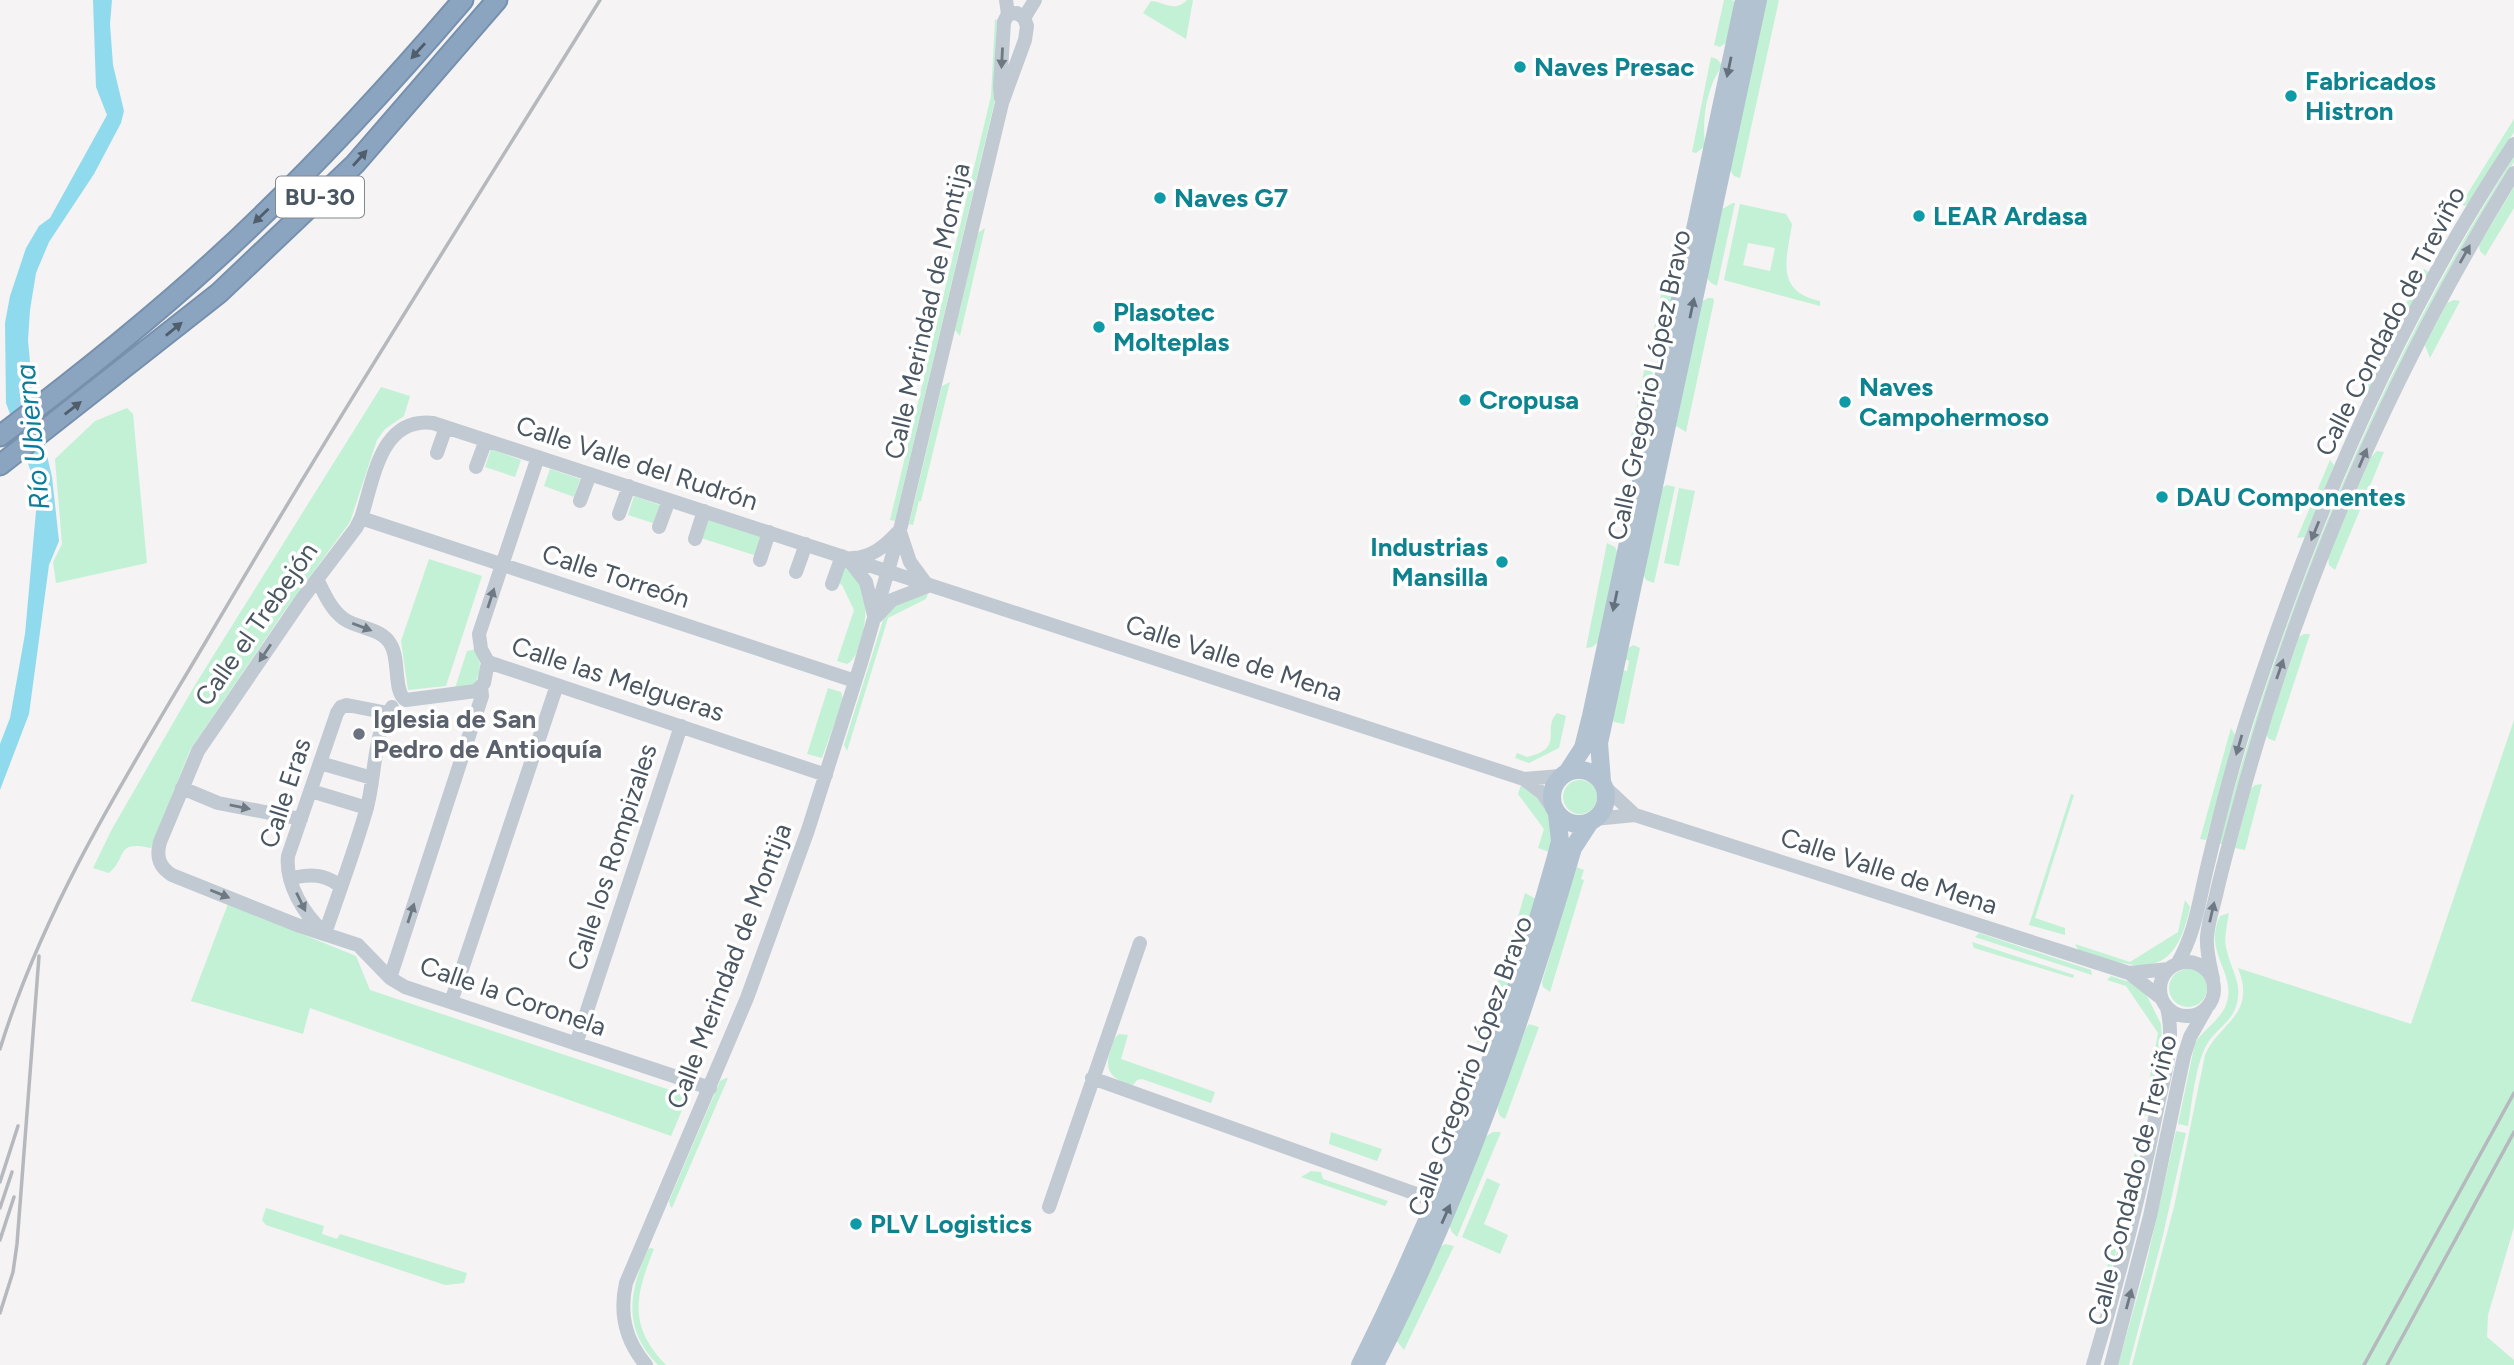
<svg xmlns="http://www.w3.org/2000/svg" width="2514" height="1365" font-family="Figtree,sans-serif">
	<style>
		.green { fill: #c3f1d5; fill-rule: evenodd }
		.water { fill: #90daee }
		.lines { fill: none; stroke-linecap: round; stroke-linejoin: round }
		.highway-casing { stroke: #7690ad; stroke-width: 23 }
		.minor { stroke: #c1cad2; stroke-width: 14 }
		.major { stroke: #b3c2d1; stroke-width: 18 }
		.highway { stroke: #8ba5c1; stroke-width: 19 }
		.rail { stroke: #b5b8bd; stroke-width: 3.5 }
		.oneway { fill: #505e6b }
		.oneway2 { fill: #6e7983 }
		.oneway3 { fill: #64717d }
		.culture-dot { fill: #0f9aa8; stroke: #fff; stroke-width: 2.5 }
		.worship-dot { fill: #6b7280; stroke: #fff; stroke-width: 2.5 }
		.labels { text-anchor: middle; stroke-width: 7; stroke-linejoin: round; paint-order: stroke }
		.shield { fill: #fff; stroke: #808990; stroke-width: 2 }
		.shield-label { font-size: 24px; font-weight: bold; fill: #4a5661 }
		.culture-label { font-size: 26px; font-weight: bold; fill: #0d838f; stroke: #fff; text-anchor: start }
		.street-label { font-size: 26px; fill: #4a5661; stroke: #fff }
		.worship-label { font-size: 26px; font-weight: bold; fill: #5b616d; stroke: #fff; text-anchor: start }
		.water-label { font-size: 28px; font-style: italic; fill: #0c7c9b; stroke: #fff }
	</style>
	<rect width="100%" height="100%" fill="#f5f3f3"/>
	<path class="green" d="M 1187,0 L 1193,0 L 1186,39 L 1143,13 L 1151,1 C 1165,2 1174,13 1187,0 Z
		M 1724,0 L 1732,0 L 1736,3 L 1727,42 L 1720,47 L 1714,45 Z
		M 1766,0 L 1779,0 L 1740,178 L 1734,176 L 1730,170 Z
		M 995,19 L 997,20 L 995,100 L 895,521 L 890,520 L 991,96 Z
		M 1711,57 L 1717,59 L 1722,65 C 1719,72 1714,77 1712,85 C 1704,105 1703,125 1705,146 L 1696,153 L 1692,152 Z
		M 2514,119 L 2514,132 L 2469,204 L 2465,206 L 2461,204 Z
		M 2514,157 L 2514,162 C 2380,372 2286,604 2222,844 L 2219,844 C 2284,601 2379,369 2514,157 Z
		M 2514,187 L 2514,208 L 2485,256 L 2480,251 L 2479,245 Z
		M 1733,203 L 1735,203 L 1717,286 L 1711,283 L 1707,278 L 1722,209 Z
		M 1740,204 L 1786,214 L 1792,224 C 1787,258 1774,291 1820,301 L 1820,306 L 1724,280 ZM 1748,243 L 1775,248 L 1770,271 L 1743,265 Z
		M 985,228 L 960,336 L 955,330 L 978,233 Z
		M 1669,257 L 1679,264 L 1661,348 L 1656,352 L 1649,352 Z
		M 2424,269 L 2430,273 L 2367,396 L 2360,393 Z
		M 1708,298 L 1713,298 L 1714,301 L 1686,432 L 1676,426 L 1701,302 Z
		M 2454,300 L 2460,301 L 2430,358 L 2425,345 L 2447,303 Z
		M 1645,366 L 1651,370 L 1656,379 L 1639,453 L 1627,456 Z
		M 950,382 L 921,501 L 919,501 L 913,525 L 909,524 L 942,386 Z
		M 381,387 L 410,396 L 404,416 L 385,429 L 377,440 L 350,522 L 281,616 L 190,750 L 151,848 C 115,840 128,857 109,873 L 93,868 L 112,829 L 195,685 Z
		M 127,408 L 133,414 L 147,563 L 56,583 L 53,562 L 62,544 L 55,459 L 95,421 Z
		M 491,449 L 521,460 L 515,477 L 485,467 Z
		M 2377,451 L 2384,452 L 2335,570 L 2329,565 L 2328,556 L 2371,457 Z
		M 2330,460 L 2334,465 L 2305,537 L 2297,538 Z
		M 550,469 L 580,479 L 574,497 L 544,486 Z
		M 1667,485 L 1675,487 L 1654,583 L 1646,580 L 1643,573 L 1662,488 Z
		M 1679,488 L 1695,491 L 1679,566 L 1664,563 Z
		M 634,496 L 660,505 L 653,523 L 628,515 Z
		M 707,519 L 763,537 L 757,556 L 701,538 Z
		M 1607,543 L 1615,547 L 1618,554 L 1600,641 L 1592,647 L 1586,648 Z
		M 429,559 L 482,576 L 446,686 L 408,690 L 401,641 Z
		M 844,565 C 850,571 859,579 862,586 C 870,602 864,657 847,664 L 837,661 L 854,610 L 842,585 L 838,583 Z
		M 928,594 L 926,599 L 888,618 L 847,751 L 844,745 L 884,617 C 895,604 911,595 928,594 Z
		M 2304,634 L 2310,634 L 2275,741 L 2269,739 L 2266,734 L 2299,637 Z
		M 1633,645 L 1640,648 L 1624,724 L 1614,722 L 1612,717 L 1622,670 L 1627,671 L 1629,661 L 1625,659 L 1627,649 Z
		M 476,649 C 482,664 481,672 473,686 L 455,688 L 467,651 Z
		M 828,688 L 841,692 L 843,700 L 822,758 L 807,754 Z
		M 1557,713 L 1566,716 L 1559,748 L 1529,763 L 1515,758 L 1517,753 L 1527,757 C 1566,748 1541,730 1557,713 Z
		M 2514,720 L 2514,1227 L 2488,1315 L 2487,1337 L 2514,1360 L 2514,1365 L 2132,1365 L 2174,1207 L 2205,1055 C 2219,1022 2257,1016 2238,968 L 2411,1024 Z
		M 2231,728 L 2235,735 L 2206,840 L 2200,839 Z
		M1563 797a17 17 0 1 1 34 0a17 17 0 1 1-34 0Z
		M 2262,784 L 2245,850 L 2235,848 L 2251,789 L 2255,785 Z
		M 1521,785 C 1547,803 1556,821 1549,852 L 1538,848 L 1544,829 L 1518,794 Z
		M 2071,794 L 2074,795 L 2035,918 L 2065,928 L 2065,935 L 2029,925 Z
		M 1576,867 L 1584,870 L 1581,879 L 1584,880 L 1550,992 L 1543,987 L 1542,982 Z
		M 1525,893 L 1536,899 L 1516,961 L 1505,961 Z
		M 2185,900 L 2190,907 C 2174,983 2139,969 2079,951 L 2075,944 L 2130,962 L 2178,932 Z
		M 228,904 L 356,956 L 370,990 L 688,1096 L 671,1136 L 310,1008 L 303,1034 L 191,1001 Z
		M 2229,913 C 2227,925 2223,939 2227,951 C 2231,970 2242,982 2237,1003 C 2233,1022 2214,1030 2206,1046 C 2195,1067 2192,1103 2188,1126 L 2178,1124 L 2195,1043 C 2204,1029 2220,1020 2226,1005 C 2238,973 2202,953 2220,916 Z
		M 1979,933 L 2091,970 L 2092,975 L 1975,937 Z
		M 1972,942 L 2074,975 L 2073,978 L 1974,948 Z
		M2169 988a19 19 0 1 1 38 0a19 19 0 1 1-38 0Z
		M 1501,972 L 1511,980 L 1488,1043 L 1477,1042 Z
		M 2111,976 L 2135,984 L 2145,992 L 2161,1024 L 2162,1040 L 2148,1116 L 2143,1115 L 2158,1033 L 2126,986 L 2107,980 Z
		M 1529,1024 L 1539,1027 L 1505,1119 C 1497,1116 1497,1109 1499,1101 L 1526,1028 Z
		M 1119,1034 L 1128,1035 L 1121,1059 L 1215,1092 L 1211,1103 L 1142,1079 L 1137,1080 L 1132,1086 C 1111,1078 1103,1071 1111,1049 C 1113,1042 1113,1039 1119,1034 Z
		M 726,1078 L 728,1078 L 672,1208 L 670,1206 L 669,1201 L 720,1081 Z
		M 2176,1131 L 2186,1133 L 2163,1235 L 2129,1365 L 2118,1365 L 2145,1269 Z
		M 1331,1132 L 1382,1149 L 1377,1161 L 1329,1144 Z
		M 1493,1132 L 1501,1132 L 1457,1237 L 1452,1232 L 1449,1225 L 1485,1137 Z
		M 2135,1153 L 2139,1158 L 2109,1280 L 2103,1284 Z
		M 1311,1171 L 1321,1172 L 1323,1179 L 1388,1201 L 1385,1206 L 1301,1177 Z
		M 1487,1178 L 1500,1184 L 1484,1224 L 1508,1235 L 1500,1254 L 1462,1237 Z
		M 266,1208 L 324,1226 L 322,1234 L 337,1239 L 340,1234 L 467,1273 L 464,1283 L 445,1285 L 266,1225 L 262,1220 Z
		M 1445,1244 L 1454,1246 L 1404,1350 L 1396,1340 L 1440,1247 Z
		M 651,1248 L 654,1249 C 635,1296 628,1326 666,1365 L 658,1365 C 622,1329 629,1292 648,1249 Z"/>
	<path class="water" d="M 93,0 L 112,0 L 110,24 L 113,65 L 124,111 L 121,123 L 94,174 L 49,242 L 36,273 L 30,310 L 28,340 L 33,395 L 52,477 L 59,541 L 49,565 L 29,714 L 0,790 L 0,744 L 10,718 L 25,634 L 37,500 L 30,469 L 6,403 L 5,323 L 10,296 L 26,248 L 39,226 L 50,218 L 107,115 L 96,87 Z"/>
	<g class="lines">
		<defs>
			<path id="highway" d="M 0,436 C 73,381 146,323 214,261 C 303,180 385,91 463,0
				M 0,465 L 219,293 L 355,164 L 497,0"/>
		</defs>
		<use href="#highway" class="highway-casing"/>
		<path class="minor" d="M 1024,18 L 1035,0
			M 1001,98 L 1000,87 L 1004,22 L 1008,14 L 1006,0
			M 437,453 L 446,427
			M 476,467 L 486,440
			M 580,501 L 590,474
			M 619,514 L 629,486
			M 361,518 L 855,681
			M 659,527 L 669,500
			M 900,532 L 910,562 L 927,585
			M 695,539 L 704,511
			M 852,558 C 871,558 885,546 897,533
			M 848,559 L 866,582 L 874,615
			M 760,560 L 769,532
			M 796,572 L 806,544
			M 317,579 C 324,593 331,610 344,619 C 359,629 382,628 391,645 C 400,660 393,693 406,700 L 476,691 L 484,683 L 488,662
			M 832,584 L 842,556
			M 876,617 L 892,600 L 928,586
			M 488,662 L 826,775
			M 488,662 L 481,649 L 479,634 L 538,457
			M 320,763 L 372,778
			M 1524,779 L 1560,776
			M 1604,786 L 1635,815 L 2129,973 L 2161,998
			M 182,788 L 218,803 L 301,819
			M 311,791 L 367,808
			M 1594,819 L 1635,815
			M 297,877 C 312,874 323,875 336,883
			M 324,932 C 304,915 285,883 288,856 L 337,713 L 341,707 L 347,705 L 388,713
			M 325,933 C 339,893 354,852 366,811 C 376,778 372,736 392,707
			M2160 989a27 27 0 1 1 54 0a27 27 0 1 1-54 0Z
			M 2177,964 C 2195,934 2199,901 2207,868 C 2220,813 2234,758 2252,704 C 2316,509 2399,316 2514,144
			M 2129,973 L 2169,969
			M 390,978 L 482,696 L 481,687
			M 2213,979 C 2210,965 2206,951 2207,937 C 2208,921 2214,906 2217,891 C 2224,861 2232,832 2240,803 C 2300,581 2393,369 2514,173
			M 451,1002 L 557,685
			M 576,1044 L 681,726
			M 1092,1078 L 1436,1201
			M 710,1088 L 405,987 L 390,978 L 358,945 L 297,925 L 172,875 C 159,867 156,856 160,842 L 198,751 L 302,599 L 356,528 L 361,518 C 374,479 380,417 433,423 L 1524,779 L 1542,793 L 1554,810
			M 1049,1207 L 1140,943
			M 646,1365 C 625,1340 619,1314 626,1283 L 747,998 L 808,830 L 861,663 L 901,526 L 1002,103 L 1025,40 L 1027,26 L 1024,18 L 1017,13 L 1008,14
			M 2093,1365 C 2118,1282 2139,1198 2156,1114 C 2163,1079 2176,1043 2167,1008
			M 2111,1365 L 2150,1216 L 2184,1056 L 2190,1037 L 2206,1009"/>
		<path class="major" d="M1552 797a27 27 0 1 1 54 0a27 27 0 1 1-54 0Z
			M 1568,771 L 1583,748 L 1591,716 L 1744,0
			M 1602,781 L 1599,743 L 1758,0
			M 1360,1365 C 1441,1202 1507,1033 1556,857 L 1560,841 L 1557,814
			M 1375,1365 C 1460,1200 1521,1026 1573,848 L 1590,822"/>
		<use href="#highway" class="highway"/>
		<path class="rail" d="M 0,1049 C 45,903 128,773 205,643 C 332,426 467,214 600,0
			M 0,1182 L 18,1126
			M 0,1208 L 12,1172
			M 0,1240 L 14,1197
			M 0,1313 L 13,1272 L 17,1244 L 39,956
			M 2364,1365 L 2514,1093
			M 2387,1365 L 2514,1132"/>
	</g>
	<defs><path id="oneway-solid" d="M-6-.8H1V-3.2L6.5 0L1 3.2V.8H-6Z" transform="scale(1.75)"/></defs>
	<g class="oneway">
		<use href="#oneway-solid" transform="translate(418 51) rotate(132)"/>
		<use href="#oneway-solid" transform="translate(360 158) rotate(-48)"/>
		<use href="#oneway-solid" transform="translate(261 216) rotate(136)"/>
		<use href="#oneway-solid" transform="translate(174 329) rotate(-39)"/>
		<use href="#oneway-solid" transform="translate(73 408) rotate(-38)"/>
	</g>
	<g class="oneway2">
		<use href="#oneway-solid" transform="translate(1002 58) rotate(93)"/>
		<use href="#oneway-solid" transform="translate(2465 254) rotate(-61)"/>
		<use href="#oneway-solid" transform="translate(2363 458) rotate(-67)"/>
		<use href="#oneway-solid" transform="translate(2315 531) rotate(112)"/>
		<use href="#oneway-solid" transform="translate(491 598) rotate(-72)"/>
		<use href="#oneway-solid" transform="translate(362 627) rotate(21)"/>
		<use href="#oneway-solid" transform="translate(265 653) rotate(124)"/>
		<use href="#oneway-solid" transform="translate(2280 669) rotate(-71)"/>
		<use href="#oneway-solid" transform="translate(2239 745) rotate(106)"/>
		<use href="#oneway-solid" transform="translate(240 807) rotate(11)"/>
		<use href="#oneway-solid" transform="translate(220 894) rotate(22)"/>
		<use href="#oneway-solid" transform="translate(301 902) rotate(64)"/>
		<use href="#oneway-solid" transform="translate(2212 912) rotate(-77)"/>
		<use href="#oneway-solid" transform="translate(411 913) rotate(-72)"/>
		<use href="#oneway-solid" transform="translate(2129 1299) rotate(-75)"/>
	</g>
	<g class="oneway3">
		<use href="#oneway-solid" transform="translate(1729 67) rotate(102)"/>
		<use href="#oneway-solid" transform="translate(1692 308) rotate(-78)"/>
		<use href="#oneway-solid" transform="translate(1615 601) rotate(102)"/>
		<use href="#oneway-solid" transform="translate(1446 1214) rotate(-66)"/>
	</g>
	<g class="culture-dot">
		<circle cx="1520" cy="67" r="7"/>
		<circle cx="2291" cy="96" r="7"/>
		<circle cx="1160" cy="198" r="7"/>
		<circle cx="1919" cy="216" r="7"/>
		<circle cx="1099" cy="327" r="7"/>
		<circle cx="1465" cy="400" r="7"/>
		<circle cx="1845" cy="402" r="7"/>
		<circle cx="2162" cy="497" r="7"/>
		<circle cx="1502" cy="562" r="7"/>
		<circle cx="856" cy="1224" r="7"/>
	</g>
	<circle class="worship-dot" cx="359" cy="734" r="7"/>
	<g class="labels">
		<rect class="shield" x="276" y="176.5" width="88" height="41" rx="5"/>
		<g class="shield-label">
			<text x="320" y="205">BU-30</text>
		</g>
		<g class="culture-label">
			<text x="1534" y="76">Naves Presac</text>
			<text x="2305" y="90">Fabricados<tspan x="2305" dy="30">Histron</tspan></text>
			<text x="1174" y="207">Naves G7</text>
			<text x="1933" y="225">LEAR Ardasa</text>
			<text x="1113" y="321">Plasotec<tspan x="1113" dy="30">Molteplas</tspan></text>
			<text x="1859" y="396">Naves<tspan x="1859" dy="30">Campohermoso</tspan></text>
			<text x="1479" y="409">Cropusa</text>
			<text x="2176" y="506">DAU Componentes</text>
			<text x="1488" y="556" text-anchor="end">Industrias<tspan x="1488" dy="30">Mansilla</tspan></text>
			<text x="870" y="1233">PLV Logistics</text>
		</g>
		<g class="street-label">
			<text transform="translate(927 311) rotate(-77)" y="9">Calle Merindad de Montija</text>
			<text transform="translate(2390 321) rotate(-63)" y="9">Calle Condado de Treviño</text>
			<text transform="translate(1649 385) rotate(-78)" y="9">Calle Gregorio López Bravo</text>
			<text transform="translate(637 463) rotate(18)" y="9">Calle Valle del Rudrón</text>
			<text transform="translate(616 576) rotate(18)" y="9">Calle Torreón</text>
			<text transform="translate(256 624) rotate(-55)" y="9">Calle el Trebejón</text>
			<text transform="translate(1234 658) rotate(18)" y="9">Calle Valle de Mena</text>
			<text transform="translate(618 679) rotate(18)" y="9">Calle las Melgueras</text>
			<text transform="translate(285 793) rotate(-72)" y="9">Calle Eras</text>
			<text transform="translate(612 857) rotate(-72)" y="9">Calle los Rompizales</text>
			<text transform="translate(1889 871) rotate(18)" y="9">Calle Valle de Mena</text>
			<text transform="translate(729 966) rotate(-69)" y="9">Calle Merindad de Montija</text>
			<text transform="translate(513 996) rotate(19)" y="9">Calle la Coronela</text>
			<text transform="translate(1470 1066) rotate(-70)" y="9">Calle Gregorio López Bravo</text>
			<text transform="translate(2132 1180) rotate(-76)" y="9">Calle Condado de Treviño</text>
		</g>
		<g class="worship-label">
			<text x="373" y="728">Iglesia de San<tspan x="373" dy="30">Pedro de Antioquía</tspan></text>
		</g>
		<g class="water-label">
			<text transform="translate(32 437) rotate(-96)" y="10">Río Ubierna</text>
		</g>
	</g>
</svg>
